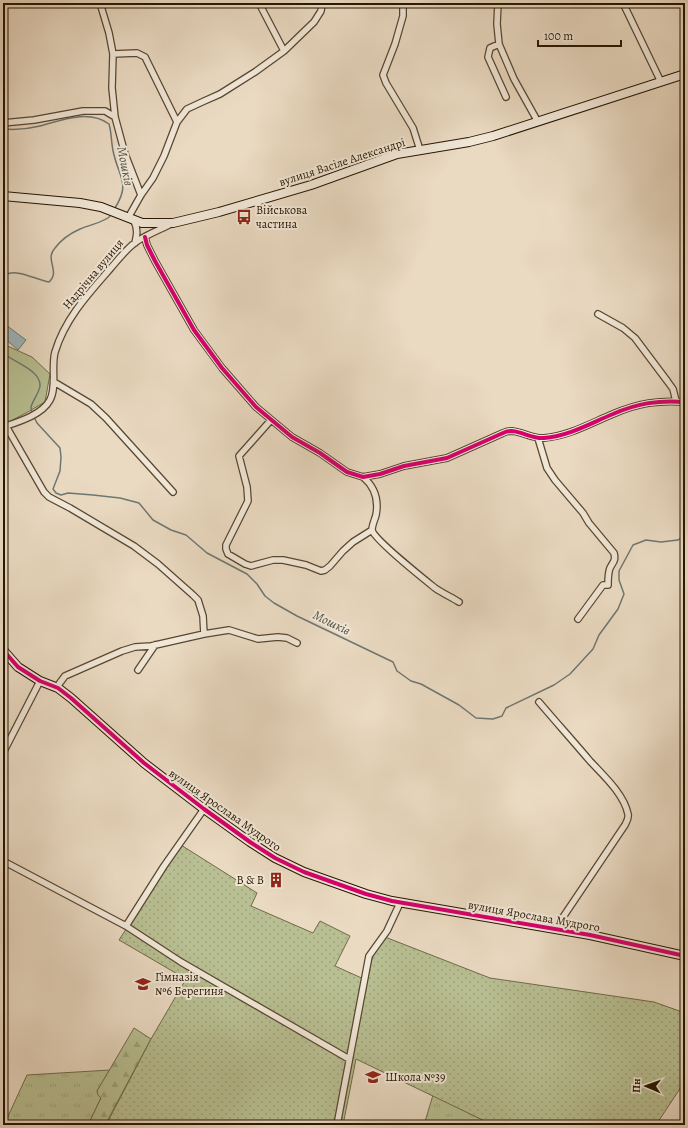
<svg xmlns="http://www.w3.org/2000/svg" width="688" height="1128" font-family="Alegreya,serif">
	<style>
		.grass { fill: url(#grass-tufts); stroke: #6f6a4a }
		.forest { fill: url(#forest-firs); stroke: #6f6a4a }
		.park { fill: #b8bf92; stroke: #6f6a4a }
		.garden { fill: url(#garden-dots); stroke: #6f6a4a }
		.water { fill: #9db8be; stroke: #6d7772 }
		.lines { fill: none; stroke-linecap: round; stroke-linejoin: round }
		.stream { stroke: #6d7772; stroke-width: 1.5 }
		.street-casing { stroke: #574731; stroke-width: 8 }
		.secondary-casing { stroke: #261601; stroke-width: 10 }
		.street { stroke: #f1e7d7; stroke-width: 5.5 }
		.secondary { stroke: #f1e7d7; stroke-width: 8 }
		.cycleway-casing { stroke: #f1e7d7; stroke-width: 6 }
		.cycleway { stroke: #d6006c; stroke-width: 4 }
		.labels { text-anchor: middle; stroke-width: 4; stroke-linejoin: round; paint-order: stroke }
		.street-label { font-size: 12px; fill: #261601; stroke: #f1e7d7 }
		.poi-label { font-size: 12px; fill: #261601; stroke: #f1e7d7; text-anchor: start }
		.water-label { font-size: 13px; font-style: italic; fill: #504f43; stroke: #f1e7d7 }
	</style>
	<defs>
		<pattern id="grass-tufts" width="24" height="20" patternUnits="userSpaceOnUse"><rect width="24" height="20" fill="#b8bf92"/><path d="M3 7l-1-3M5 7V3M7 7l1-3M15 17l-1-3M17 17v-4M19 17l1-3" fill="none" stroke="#9ea37c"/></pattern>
		<pattern id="forest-firs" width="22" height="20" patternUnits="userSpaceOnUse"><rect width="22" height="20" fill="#b8bf92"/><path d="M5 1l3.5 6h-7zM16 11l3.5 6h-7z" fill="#9ea37c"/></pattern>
		<pattern id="garden-dots" width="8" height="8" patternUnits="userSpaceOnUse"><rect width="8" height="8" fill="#b8bf92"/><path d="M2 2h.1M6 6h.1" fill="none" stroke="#9ea37c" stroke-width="1.8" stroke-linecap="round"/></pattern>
	</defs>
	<rect width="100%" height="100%" fill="#eadac2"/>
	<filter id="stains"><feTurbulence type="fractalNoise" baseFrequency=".005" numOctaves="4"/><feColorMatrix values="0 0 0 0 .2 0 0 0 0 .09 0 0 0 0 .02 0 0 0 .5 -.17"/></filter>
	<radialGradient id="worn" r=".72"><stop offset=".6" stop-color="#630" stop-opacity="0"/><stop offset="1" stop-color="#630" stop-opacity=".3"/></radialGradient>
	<path class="grass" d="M 110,1070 L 97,1091 L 101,1098 L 88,1125 L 4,1125 L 27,1075 Z
		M 433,1095 L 493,1125 L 424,1125 Z"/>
	<path class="forest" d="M 134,1028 L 151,1039 L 105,1125 L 88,1125 L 101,1098 L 98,1095 L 97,1091 Z"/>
	<path class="park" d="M 3,344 L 32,357 L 50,374 L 45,402 L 26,413 L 3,425 Z"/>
	<path class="garden" d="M 181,845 L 257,893 L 251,906 L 313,933 L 320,921 L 350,936 L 335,966 L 366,980 L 373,955 L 385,937 L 490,978 L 654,1002 L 685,1013 L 685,1081 L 656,1125 L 493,1125 L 356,1059 L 343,1125 L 106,1125 L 151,1039 L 186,979 L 119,940 Z"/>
	<path class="water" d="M 6,325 L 26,340 L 18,350 L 3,337 L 3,329 Z"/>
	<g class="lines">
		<path class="stream" d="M 3,129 C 15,130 28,129 40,126 C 62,120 89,109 109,124 C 112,134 111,145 114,155 C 120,179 130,184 115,208
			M 3,276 C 17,267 35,280 49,282 C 61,271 44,260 55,248 C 61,240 71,233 80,229 C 88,225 107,222 111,215
			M 3,353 C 13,362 41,370 40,386 C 39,393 33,400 31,407 L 32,414
			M 34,417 L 37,423 L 60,448 L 61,457 L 60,471 L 53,489 L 56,493 L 61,495 L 68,493 L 93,495 L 120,498 L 139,503 L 153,520 L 171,530 L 186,535 L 207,553 L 247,574 L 257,584 L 265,596 L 274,603 L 297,616 L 393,662 L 397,671 L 411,681 L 421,684 L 459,705 L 476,718 L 493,719 L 502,716 L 506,708 L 554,685 L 570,674 L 593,649 L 599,635 L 618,609 L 624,594 L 619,580 L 619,571 L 633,545 L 646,540 L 661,542 L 678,540 L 685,535"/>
		<defs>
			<path id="street" d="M 100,3 L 109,33 L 113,54 L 112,88 L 115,117 L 125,154 L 141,195
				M 259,3 L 284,51
				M 403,3 L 403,16 L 395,44 L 383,75 L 386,83 L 413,128 L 420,150
				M 498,3 L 497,24 L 499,44 L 514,79 L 538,122
				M 623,3 L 661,82
				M 499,44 L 490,48 L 488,57 L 506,97
				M 113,54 L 137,53 L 145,57 L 177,122
				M 3,123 L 34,120 L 83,111 L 105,111 L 115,117
				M 128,218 L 141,195 L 153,178 L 164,156 L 177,122 L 187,109 L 202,102 L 220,94 L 255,72 L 284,51 L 314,22 L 321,11 L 322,3
				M 134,221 C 138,229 137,234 135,243
				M 145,237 L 147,245 L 155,261 L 194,330 L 222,368 L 256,407 L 292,437 L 320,453 L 347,472 L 363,477 L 380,474 L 404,466 L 447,458 L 503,433 C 505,432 509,431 512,431 C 523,432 533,439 544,438 C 569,436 591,423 613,414 C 638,403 659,400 685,402
				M 598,314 L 623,328 L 635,338 L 668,382 L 673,389 L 676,401
				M 54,382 L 91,404 L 106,418 L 173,492
				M 271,420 L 239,456 L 247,487 L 248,501 L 226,545 L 226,549 L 228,554 L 245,564 L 251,566 L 273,560 L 283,560 L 306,565 L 321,571 L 325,570 L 330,566 L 343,551 L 353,542 L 372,530
				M 6,426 L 44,492 L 49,497 L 70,508 L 134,546 L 158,564 L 193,595 L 198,600 L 203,616 L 204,634
				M 3,427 C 18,422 42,415 50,400 C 57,387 51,367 55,352 C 65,319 88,294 110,269 C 118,260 126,249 136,242 C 146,235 159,230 171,224
				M 538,438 L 547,468 L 555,480 L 583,513 L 589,523 L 614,553 C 616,561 613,562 610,568 C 608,573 608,580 608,585 L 603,585 L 578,619
				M 363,477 C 375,487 379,499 376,515 C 375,519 372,525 372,530 C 374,539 425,580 435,588 C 442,593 451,597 459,602
				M 138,670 L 155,645
				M 58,688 L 59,684 L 65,676 L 122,651 L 135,647 L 151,646 L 204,634 L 229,630 L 258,639 L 278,637 L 287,638 L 297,643
				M 539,702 C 556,722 573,741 590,761 C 603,775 624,794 628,814 C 629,818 627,821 625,825 L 555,929
				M 3,753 L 40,681
				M 3,861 L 126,926 L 181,962 L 349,1059
				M 126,926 L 164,866 L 204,809
				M 337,1125 L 369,956 L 387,931 L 400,903"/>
			<path id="secondary" d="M 3,196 L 80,203 L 101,207 L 142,223 L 173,223 L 219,212 L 311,185 L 397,154 L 469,142 L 493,136 L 685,74
				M 3,650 L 18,667 L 40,681 L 58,688 L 71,698 L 144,763 L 204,809 L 250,842 L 275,858 L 304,872 L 366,894 L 392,901 L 590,935 L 685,956"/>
		</defs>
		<use href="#street" class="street-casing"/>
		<use href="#secondary" class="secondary-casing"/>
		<use href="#street" class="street"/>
		<use href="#secondary" class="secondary"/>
		<defs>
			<path id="cycleway" d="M 145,237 L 147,245 L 155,261 L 194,330 L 222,368 L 256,407 L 292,437 L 320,453 L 347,472 L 363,477 L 380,474 L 404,466 L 447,458 L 503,433 C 505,432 509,431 512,431 C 523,432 533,439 544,438 C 569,436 591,423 613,414 C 638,403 659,400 685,402
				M 3,650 L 18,667 L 40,681 L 58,688 L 71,698 L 144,763 L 204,809 L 250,842 L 275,858 L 304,872 L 366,894 L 392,901 L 590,935 L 685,956"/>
		</defs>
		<use href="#cycleway" class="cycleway-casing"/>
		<use href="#cycleway" class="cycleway"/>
	</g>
	<defs>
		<symbol id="bus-bare" viewBox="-9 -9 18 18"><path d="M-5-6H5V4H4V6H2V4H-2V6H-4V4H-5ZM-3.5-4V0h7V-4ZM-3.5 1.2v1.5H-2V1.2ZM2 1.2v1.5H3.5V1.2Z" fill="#8f2418" stroke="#f1e7d7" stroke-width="2.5" paint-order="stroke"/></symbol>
		<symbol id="building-bare" viewBox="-9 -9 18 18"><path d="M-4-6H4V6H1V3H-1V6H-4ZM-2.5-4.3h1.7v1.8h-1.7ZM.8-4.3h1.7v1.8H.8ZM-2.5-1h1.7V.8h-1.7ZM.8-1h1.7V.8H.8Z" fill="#8f2418" stroke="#f1e7d7" stroke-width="2.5" paint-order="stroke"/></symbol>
		<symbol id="school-bare" viewBox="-9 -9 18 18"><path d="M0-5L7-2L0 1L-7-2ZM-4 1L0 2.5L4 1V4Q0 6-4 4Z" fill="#8f2418" stroke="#f1e7d7" stroke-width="2.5" paint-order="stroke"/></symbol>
	</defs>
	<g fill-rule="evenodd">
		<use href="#bus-bare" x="233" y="206" width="22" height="22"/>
		<use href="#building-bare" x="265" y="869" width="22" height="22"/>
		<use href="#school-bare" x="132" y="973" width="22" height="22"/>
		<use href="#school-bare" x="362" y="1066" width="22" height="22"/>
	</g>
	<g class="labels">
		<g class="street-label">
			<text transform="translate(342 162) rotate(-18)" y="4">вулиця Васіле Александрі</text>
			<text transform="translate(93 274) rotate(-50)" y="4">Надрічна вулиця</text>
			<text transform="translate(225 810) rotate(35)" y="4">вулиця Ярослава Мудрого</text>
			<text transform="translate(534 916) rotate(10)" y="4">вулиця Ярослава Мудрого</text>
		</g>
		<g class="poi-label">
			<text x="256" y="214">Військова<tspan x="256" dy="14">частина</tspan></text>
			<text x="264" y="884" text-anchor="end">B &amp; B</text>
			<text x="155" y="981">Гімназія<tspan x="155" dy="14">№6 Берегиня</tspan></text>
			<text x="385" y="1081">Школа №39</text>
		</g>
		<g class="water-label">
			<text transform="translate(126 166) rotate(79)" y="5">Мошків</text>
			<text transform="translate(332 622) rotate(26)" y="5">Мошків</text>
		</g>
	</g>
	<rect width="688" height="1128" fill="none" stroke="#eadac2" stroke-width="16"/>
	<rect x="4" y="4" width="680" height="1120" fill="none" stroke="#261601" stroke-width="2"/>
	<rect x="8" y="8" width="672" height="1112" fill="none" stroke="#261601"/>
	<g transform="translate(646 1086) rotate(272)" stroke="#f1e7d7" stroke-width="3" paint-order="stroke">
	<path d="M0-3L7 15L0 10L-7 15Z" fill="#261601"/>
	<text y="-6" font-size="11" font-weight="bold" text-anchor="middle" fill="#261601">Пн</text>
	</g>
	<path d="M538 40v6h83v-6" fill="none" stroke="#261601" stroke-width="2"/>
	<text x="544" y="40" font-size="12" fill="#261601" stroke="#f1e7d7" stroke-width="3" paint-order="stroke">100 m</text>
	<rect width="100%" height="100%" filter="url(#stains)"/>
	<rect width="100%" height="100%" fill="url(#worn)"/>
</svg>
